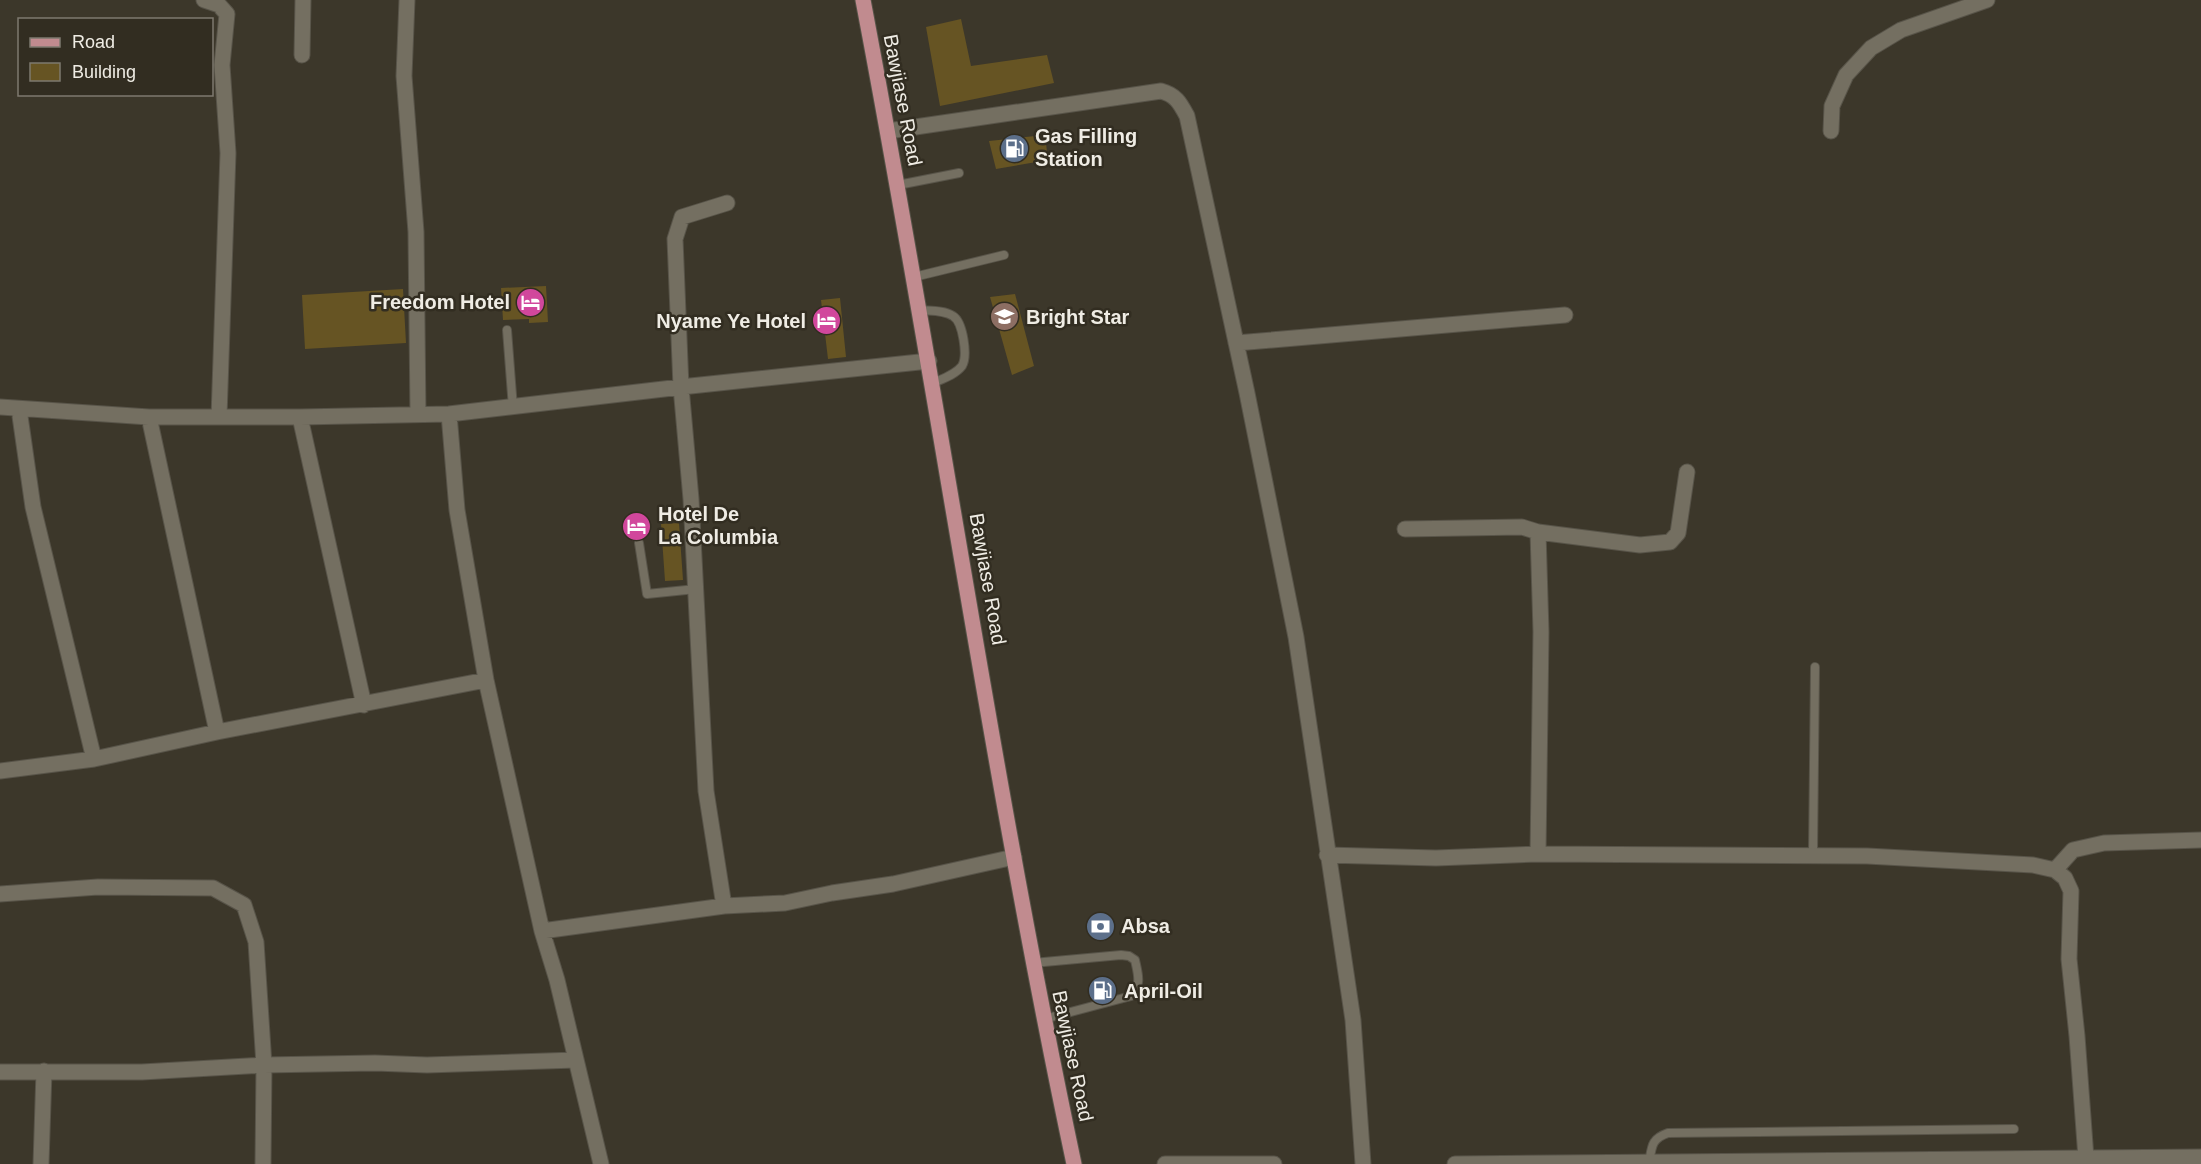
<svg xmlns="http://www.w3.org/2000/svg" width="2201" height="1164" font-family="Arial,sans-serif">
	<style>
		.building { fill: #665423 }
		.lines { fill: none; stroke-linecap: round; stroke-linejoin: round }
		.service-casing { stroke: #585449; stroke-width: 10 }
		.minor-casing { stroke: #585449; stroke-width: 17 }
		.primary-casing { stroke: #585449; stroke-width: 17 }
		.service { stroke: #746f61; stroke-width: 8 }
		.minor { stroke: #746f61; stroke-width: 15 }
		.primary { stroke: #c18b8f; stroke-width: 15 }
		.labels { text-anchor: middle; stroke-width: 5; stroke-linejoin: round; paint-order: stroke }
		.street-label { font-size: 20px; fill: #efece4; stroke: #322d21 }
		.poi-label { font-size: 20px; font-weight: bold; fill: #efece4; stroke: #322d21; text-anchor: start }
	</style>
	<rect width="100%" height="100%" fill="#3c372a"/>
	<path class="building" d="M 961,19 L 971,66 L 1047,55 L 1054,83 L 940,106 L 926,27 Z
		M 1045,135 L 1048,160 L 996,169 L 989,141 Z
		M 546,286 L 548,322 L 529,323 L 529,319 L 503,320 L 501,288 Z
		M 403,289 L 406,343 L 305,349 L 302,295 Z
		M 1015,294 L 1034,366 L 1012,375 L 990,297 Z
		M 840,298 L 846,357 L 828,359 L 821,300 Z
		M 679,523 L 683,580 L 665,581 L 661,524 Z"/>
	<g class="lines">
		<defs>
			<path id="service" d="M 898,185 L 959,173
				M 914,277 L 1004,255
				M 920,310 C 930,311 944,310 953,316 C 963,322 968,356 962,366 C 955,375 942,379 933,383
				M 507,330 L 513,408
				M 639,543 L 647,594 L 696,589
				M 1813,856 L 1815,667
				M 1033,963 L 1121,955 L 1129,956 L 1135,960 C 1138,974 1142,985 1131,996 L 1044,1019
				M 1649,1163 C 1652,1146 1651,1139 1668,1133 L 2014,1129"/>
			<path id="minor" d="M 204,0 L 219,5 L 227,14 L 222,65 L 228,153 L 219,417
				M 407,0 L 404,76 L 416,232 L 418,415
				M 302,55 L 303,0
				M 888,131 L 1161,91 C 1176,95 1180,103 1187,116 L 1247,393 L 1296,637 L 1353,1020 L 1363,1164
				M 1831,131 L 1832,106 L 1846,75 L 1871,48 L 1901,30 L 1987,0
				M 1236,343 L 1565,315
				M 0,407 L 149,417 L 300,417 L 449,414 L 681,387 L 929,361
				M 19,409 L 33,507 L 94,759
				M 449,414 L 457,510 L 486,680 L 542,931 L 557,980 L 601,1164
				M 149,417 L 217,732
				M 300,417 L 364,705
				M 1405,529 L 1522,527 L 1538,532 L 1640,545 L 1670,542 L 1678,533 L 1687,472
				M 1538,532 L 1541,632 L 1538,854
				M 0,771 L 94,759 L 217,732 L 486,680
				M 1327,855 L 1436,858 L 1538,854 L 1867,856 L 2033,865 L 2055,870 L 2065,878 L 2071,891 L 2069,959 L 2077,1036 L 2086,1158
				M 2055,870 L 2073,850 L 2104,843 L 2201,840
				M 0,894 L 98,887 L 213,888 L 244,905 L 256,942 L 264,1065 L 263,1164
				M 724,906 L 706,791 L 691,499 L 681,387 L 675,239 L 682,217 L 727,203
				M 542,931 L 724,906 L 785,903 L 832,893 L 893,884 L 1014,857
				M 0,1072 L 142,1072 L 264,1065 L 375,1063 L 427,1065 L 576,1060
				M 41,1164 L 44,1071
				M 1165,1164 L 1274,1164
				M 1455,1164 L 2201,1157"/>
			<path id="primary" d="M 863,0 C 937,387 992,778 1074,1164"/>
		</defs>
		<use href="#service" class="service-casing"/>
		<use href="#minor" class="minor-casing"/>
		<use href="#primary" class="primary-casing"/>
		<use href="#service" class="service"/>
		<use href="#minor" class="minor"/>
		<use href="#primary" class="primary"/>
	</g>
	<defs>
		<symbol id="fuel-disc" viewBox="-11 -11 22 22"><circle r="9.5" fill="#5c6f8a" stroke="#322d21"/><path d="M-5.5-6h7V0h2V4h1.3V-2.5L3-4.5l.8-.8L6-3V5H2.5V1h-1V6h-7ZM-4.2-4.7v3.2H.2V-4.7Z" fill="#fff"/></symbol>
		<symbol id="hotel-disc" viewBox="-11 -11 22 22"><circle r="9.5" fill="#d1479c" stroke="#322d21"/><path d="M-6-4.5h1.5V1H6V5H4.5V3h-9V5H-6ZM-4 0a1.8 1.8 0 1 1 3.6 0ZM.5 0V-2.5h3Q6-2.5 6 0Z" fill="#fff"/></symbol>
		<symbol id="school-disc" viewBox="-11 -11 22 22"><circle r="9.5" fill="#8d6e63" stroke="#322d21"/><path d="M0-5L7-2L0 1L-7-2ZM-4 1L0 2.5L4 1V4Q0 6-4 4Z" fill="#fff"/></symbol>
		<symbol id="bank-disc" viewBox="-11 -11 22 22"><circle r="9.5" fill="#5c6f8a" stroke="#322d21"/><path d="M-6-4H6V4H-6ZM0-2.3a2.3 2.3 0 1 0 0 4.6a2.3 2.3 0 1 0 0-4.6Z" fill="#fff"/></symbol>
	</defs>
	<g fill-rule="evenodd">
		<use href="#fuel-disc" x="998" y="132" width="33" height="33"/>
		<use href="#hotel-disc" x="514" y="286" width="33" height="33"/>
		<use href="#school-disc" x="988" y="300" width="33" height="33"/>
		<use href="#hotel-disc" x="810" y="304" width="33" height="33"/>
		<use href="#hotel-disc" x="620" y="510" width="33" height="33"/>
		<use href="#bank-disc" x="1084" y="910" width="33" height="33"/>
		<use href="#fuel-disc" x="1086" y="974" width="33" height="33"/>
	</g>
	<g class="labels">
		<g class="street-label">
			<text transform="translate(903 100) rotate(79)" y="7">Bawjiase Road</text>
			<text transform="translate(988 579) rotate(80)" y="7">Bawjiase Road</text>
			<text transform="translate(1073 1056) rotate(78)" y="7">Bawjiase Road</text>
		</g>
		<g class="poi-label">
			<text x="1035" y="143">Gas Filling<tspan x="1035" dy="23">Station</tspan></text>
			<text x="510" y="309" text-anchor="end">Freedom Hotel</text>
			<text x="1026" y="324">Bright Star</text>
			<text x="806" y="328" text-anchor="end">Nyame Ye Hotel</text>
			<text x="658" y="521">Hotel De<tspan x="658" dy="23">La Columbia</tspan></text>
			<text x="1121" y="933">Absa</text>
			<text x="1124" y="998">April-Oil</text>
		</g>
	</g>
	<rect x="18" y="18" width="195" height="78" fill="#322d21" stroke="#7e796f" stroke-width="1.5"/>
	<rect x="30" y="38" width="30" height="9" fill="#c18b8f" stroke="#7e796f" stroke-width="1.5"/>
	<text x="72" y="48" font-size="18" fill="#efece4">Road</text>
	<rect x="30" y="63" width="30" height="18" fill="#665423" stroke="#7e796f" stroke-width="1.5"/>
	<text x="72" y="78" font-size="18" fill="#efece4">Building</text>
</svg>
